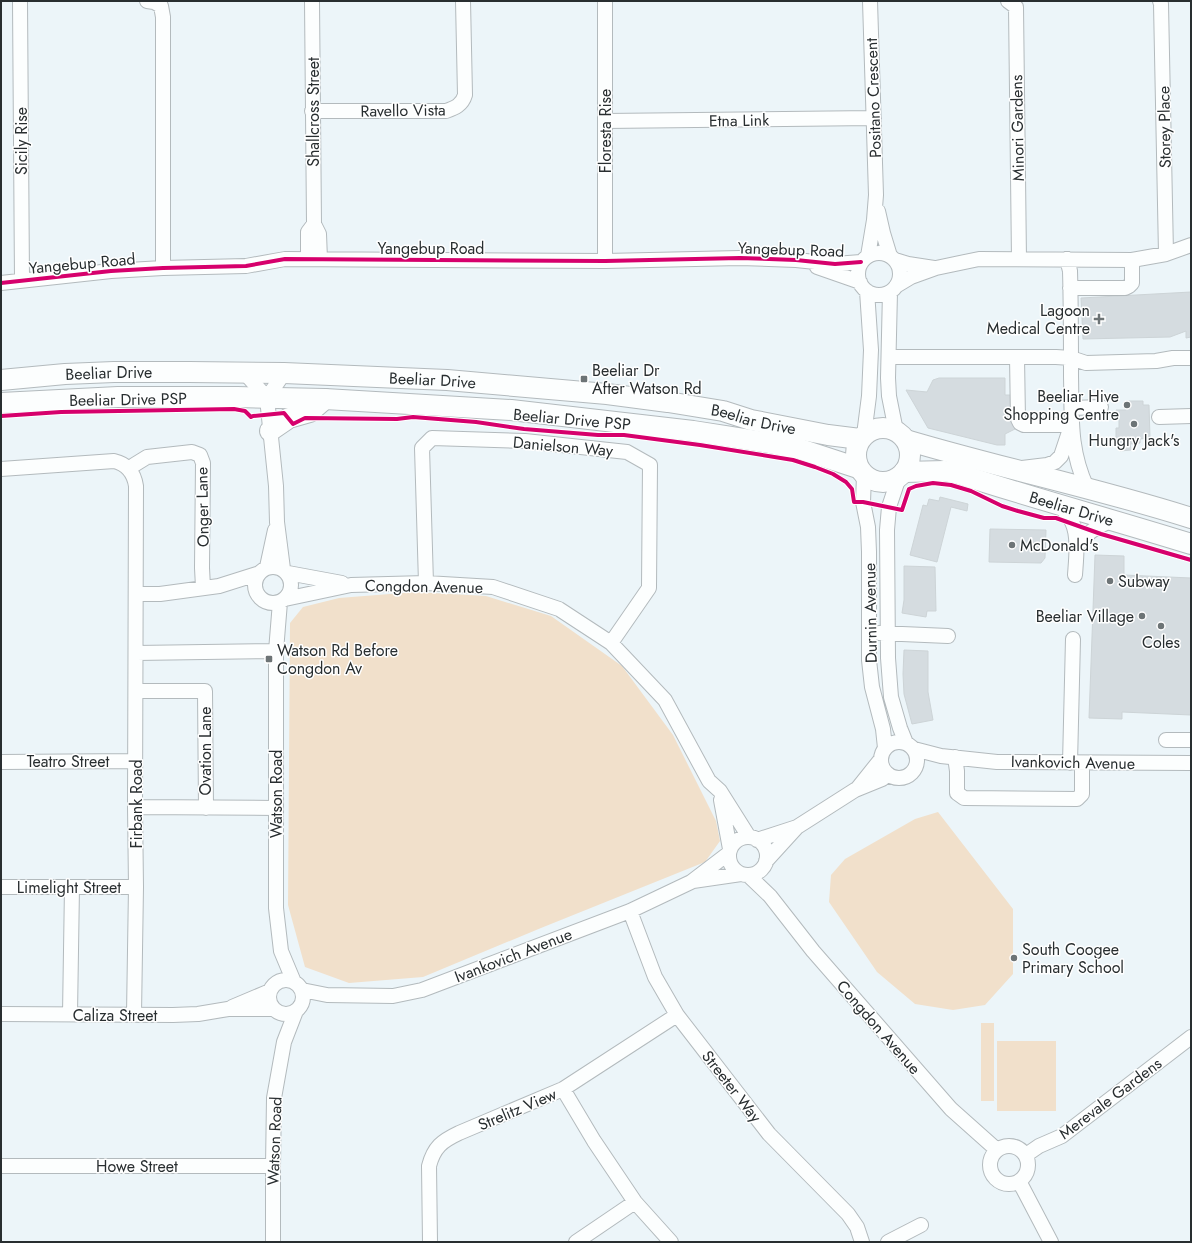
<svg xmlns="http://www.w3.org/2000/svg" width="1192" height="1243" font-family="Jost,sans-serif">
	<style>
		.green { fill: #f1e0cb }
		.building { fill: #d5dce0; stroke: #cdd4d7 }
		.lines { fill: none; stroke-linecap: round; stroke-linejoin: round }
		.minor-casing { stroke: #b3babd; stroke-width: 16 }
		.highway-casing { stroke: #b3babd; stroke-width: 22 }
		.minor { stroke: #fcfefe; stroke-width: 14 }
		.highway { stroke: #fcfefe; stroke-width: 20 }
		.cycleway-casing { stroke: #fff; stroke-width: 6 }
		.cycleway { stroke: #d6006c; stroke-width: 4 }
		.poi-dot { fill: #6d7476; stroke: #fff; stroke-width: 1.5 }
		.labels { text-anchor: middle; stroke-width: 3; stroke-linejoin: round; paint-order: stroke }
		.street-label { font-size: 16px; fill: #282e30; stroke: #fff }
		.poi-label { font-size: 16px; fill: #282e30; stroke: #fff; text-anchor: start }
	</style>
	<rect width="100%" height="100%" fill="#ecf5f9"/>
	<path class="green" d="M 415,592 L 486,596 L 551,616 L 622,666 L 673,735 L 716,821 L 720,841 L 705,862 L 541,928 L 423,977 L 349,983 L 305,967 L 288,905 L 290,623 L 303,607 L 339,598 Z
		M 938,812 L 1013,909 L 1013,974 L 985,1005 L 953,1010 L 915,1004 L 877,972 L 829,902 L 831,875 L 845,859 L 915,819 Z
		M 981,1023 L 994,1023 L 994,1101 L 981,1101 Z
		M 997,1041 L 1056,1041 L 1056,1111 L 997,1111 Z"/>
	<path class="building" d="M 1191,292 L 1191,337 L 1186,338 L 1186,331 L 1170,337 L 1083,339 L 1081,298 Z
		M 939,378 L 1005,378 L 1005,395 L 1020,395 L 1029,422 L 1005,434 L 1005,445 L 997,445 L 928,428 L 906,390 L 927,392 L 933,380 Z
		M 1126,401 L 1143,401 L 1143,405 L 1149,405 L 1150,438 L 1140,439 L 1140,443 L 1130,444 L 1131,450 L 1120,451 L 1119,440 L 1116,440 L 1116,428 L 1119,428 L 1119,419 L 1116,419 L 1116,410 L 1126,410 Z
		M 940,497 L 968,504 L 967,511 L 951,507 L 937,562 L 910,555 L 923,505 L 927,506 L 929,499 L 939,501 Z
		M 990,529 L 1046,530 L 1045,558 L 1041,563 L 989,562 Z
		M 1095,555 L 1124,556 L 1124,575 L 1191,578 L 1191,715 L 1122,712 L 1122,719 L 1089,718 Z
		M 904,566 L 935,567 L 936,611 L 927,611 L 926,617 L 902,613 L 904,600 Z
		M 904,650 L 928,651 L 928,692 L 933,720 L 912,724 L 904,694 L 903,674 Z"/>
	<g class="lines">
		<defs>
			<path id="minor" d="M 20,1 L 22,280
				M 147,1 L 154,2 L 161,6 L 163,17 L 163,268
				M 312,1 L 314,224 L 319,234 L 320,259
				M 1008,1 L 1016,7 L 1019,259
				M 1160,1 L 1161,4 L 1166,254
				M 312,111 L 446,111 C 455,108 462,105 465,95 L 463,1
				M 605,121 L 874,118
				M 878,211 L 883,233 L 890,256
				M858 274a21 21 0 1 1 42 0a21 21 0 1 1-42 0Z
				M 868,256 L 874,220 L 876,195 L 870,1
				M 308,259 L 308,232 L 314,224
				M 1067,259 L 1070,271 C 1071,306 1071,341 1071,376 C 1072,417 1069,449 1087,488
				M 895,260 L 908,264 L 934,268
				M 605,261 L 605,1
				M 817,267 L 860,282
				M 1,283 L 111,271 L 163,268 L 246,266 L 285,259 L 605,261 L 740,258 L 796,260 L 835,264 L 861,262
				M 896,286 L 911,277 L 936,268 L 979,259 L 1132,260 L 1166,254 L 1191,245
				M 1070,288 L 1125,288 L 1129,286 L 1132,283 L 1132,260
				M 890,292 L 888,378 L 889,396 L 896,431
				M 889,357 L 1056,357 L 1071,358 L 1086,363 L 1156,361 L 1173,358 L 1191,358
				M 1017,357 L 1018,419 L 1020,423 L 1024,425 L 1071,425
				M 244,372 L 267,398
				M 1072,408 L 1101,407
				M 1159,417 L 1191,416
				M 864,435 L 869,396 L 871,350 L 867,291
				M 1022,468 L 1047,465 L 1055,462 L 1061,456 L 1070,429
				M 1,469 L 114,461 C 127,464 134,473 136,486 L 135,807 L 136,887 L 134,1014
				M 130,470 L 134,465 L 147,457 L 192,452 L 200,455 L 203,463 L 202,568 L 203,587
				M 864,476 L 863,502 L 868,527 L 869,552 L 869,660 L 872,687 L 883,729 L 885,748
				M 899,477 L 889,507 L 887,530 L 888,658 L 891,697 L 900,728 L 906,743
				M 1061,506 C 1064,511 1069,516 1072,522 C 1079,536 1076,560 1075,575
				M 1076,548 C 1086,532 1096,528 1112,520
				M255 585a18 18 0 1 1 36 0a18 18 0 1 1-36 0Z
				M 267,567 L 275,530
				M 283,569 L 277,522 L 276,486 L 267,398 L 284,373
				M 288,573 L 342,583
				M 426,583 L 422,448 L 432,438 L 525,441 L 627,452 L 650,465 L 649,588 L 611,643
				M 136,594 L 160,594 L 219,586 L 257,574
				M 285,599 L 351,585 L 426,583 L 493,587 L 559,609 L 611,643 L 665,700 L 709,781 L 720,791 L 749,837
				M 280,602 L 276,651 L 276,908 L 281,951 L 294,982
				M 879,633 L 948,636
				M 136,653 L 276,651
				M 136,691 L 205,691 L 206,808
				M 1166,740 L 1191,740
				M881 760a18 18 0 1 1 36 0a18 18 0 1 1-36 0Z
				M 914,749 L 941,756 L 997,762 L 1191,763
				M 955,757 L 957,771 L 957,793 L 964,798 L 1077,799 L 1082,794 L 1082,763
				M 1,762 L 135,761
				M 1070,763 L 1073,639
				M 857,789 L 881,759
				M 721,800 L 730,849
				M 135,807 L 276,808
				M729 856a19 19 0 1 1 38 0a19 19 0 1 1-38 0Z
				M 757,840 L 797,827 L 855,790 L 882,779 L 888,774
				M 766,861 L 797,827
				M 748,875 L 770,896 L 813,951 L 951,1109 L 997,1150
				M 693,881 L 741,874
				M 1,887 L 136,887
				M 630,911 L 655,977 L 677,1015 L 769,1134 L 848,1214 L 857,1227 L 862,1242
				M269 997a17 17 0 1 1 34 0a17 17 0 1 1-34 0Z
				M 302,990 L 327,995 L 393,996 L 422,990 L 630,911 L 691,882 L 729,853
				M 232,1007 L 270,991
				M 1,1014 L 173,1015 L 198,1014 L 228,1009 L 273,1009
				M 70,1014 L 72,887
				M 563,1089 L 594,1141 L 635,1202 L 671,1242
				M990 1165a19 19 0 1 1 38 0a19 19 0 1 1-38 0Z
				M 1026,1155 L 1039,1146 L 1062,1136 L 1191,1037
				M 1,1166 L 273,1166
				M 1019,1181 L 1051,1242
				M 273,1242 L 273,1166 L 274,1098 L 284,1042 L 296,1011
				M 430,1242 L 429,1166 C 434,1147 442,1141 459,1133 L 563,1089 L 677,1015
				M 576,1242 L 635,1202
				M 888,1242 L 921,1225"/>
			<g id="highway">
				<path id="s1" d="M 1,380 L 65,374 L 114,372 L 189,372 L 284,373 L 447,380 L 607,394 L 668,402 L 723,411 L 751,420 L 828,435 L 860,439"/>
				<path d="M 1,403 L 118,397 L 237,397 L 325,399 L 511,410 L 693,431 L 764,442 L 800,449 L 858,468"/>
				<circle cx="883" cy="455" r="27"/>
				<path d="M 270,431 L 289,418 L 310,412 L 325,399"/>
				<path d="M 906,440 C 1000,468 1097,488 1191,518"/>
				<path id="s2" d="M 904,472 L 945,471 L 959,474 C 1036,499 1114,520 1191,544"/>
			</g>
		</defs>
		<use href="#minor" class="minor-casing"/>
		<use href="#highway" class="highway-casing"/>
		<use href="#minor" class="minor"/>
		<use href="#highway" class="highway"/>
		<defs>
			<path id="cycleway" d="M 1,283 L 111,271 L 163,268 L 246,266 L 285,259 L 605,261 L 740,258 L 796,260 L 835,264 L 861,262
				M 1,416 L 61,412 L 234,409 L 245,411 L 251,417 L 253,416 L 284,413 L 293,424 L 305,418 L 397,419 L 413,417 L 476,422 L 524,429 L 598,435 L 624,435 L 700,445 L 793,460 L 815,467 L 833,474 L 846,482 L 852,489 L 854,502 L 863,502 L 902,510 L 909,489 L 916,486 L 933,483 L 951,485 L 971,491 L 1002,506 L 1018,511 L 1044,518 L 1056,518 L 1101,534 L 1191,560"/>
		</defs>
		<use href="#cycleway" class="cycleway-casing"/>
		<use href="#cycleway" class="cycleway"/>
	</g>
	<g class="poi-dot">
		<path d="M1097 313h4v4h4v4h-4v4h-4v-4h-4v-4h4z"/>
		<rect x="580" y="375" width="8" height="8" rx="2"/>
		<circle cx="1127" cy="405" r="4"/>
		<circle cx="1134" cy="424" r="4"/>
		<circle cx="1012" cy="545" r="4"/>
		<circle cx="1110" cy="581" r="4"/>
		<circle cx="1142" cy="616" r="4"/>
		<circle cx="1161" cy="626" r="4"/>
		<rect x="265" y="655" width="8" height="8" rx="2"/>
		<circle cx="1014" cy="958" r="4"/>
	</g>
	<g class="labels">
		<g class="street-label">
			<text transform="translate(873 98) rotate(-92)" y="6">Positano Crescent</text>
			<text transform="translate(403 110) rotate(-1)" y="6">Ravello Vista</text>
			<text transform="translate(313 112) rotate(-90)" y="6">Shallcross Street</text>
			<text transform="translate(739 120) rotate(-1)" y="6">Etna Link</text>
			<text transform="translate(1164 127) rotate(-91)" y="6">Storey Place</text>
			<text transform="translate(1017 128) rotate(-91)" y="6">Minori Gardens</text>
			<text transform="translate(605 131) rotate(-90)" y="6">Floresta Rise</text>
			<text transform="translate(21 141) rotate(-90)" y="6">Sicily Rise</text>
			<text x="431" y="254">Yangebup Road</text>
			<text transform="translate(791 249) rotate(2)" y="6">Yangebup Road</text>
			<text transform="translate(82 263) rotate(-5)" y="6">Yangebup Road</text>
			<text dy="6" stroke="none"><textPath href="#s1" startOffset="108">Beeliar Drive</textPath></text>
			<text dy="6" stroke="none"><textPath href="#s1" startOffset="432">Beeliar Drive</textPath></text>
			<text transform="translate(128 399) rotate(-1)" y="6">Beeliar Drive PSP</text>
			<text transform="translate(572 419) rotate(5)" y="6">Beeliar Drive PSP</text>
			<text dy="6" stroke="none"><textPath href="#s1" startOffset="756">Beeliar Drive</textPath></text>
			<text transform="translate(563 446) rotate(5)" y="6">Danielson Way</text>
			<text transform="translate(202 507) rotate(-91)" y="6">Onger Lane</text>
			<text dy="6" stroke="none"><textPath href="#s2" startOffset="173">Beeliar Drive</textPath></text>
			<text transform="translate(424 586) rotate(1)" y="6">Congdon Avenue</text>
			<text transform="translate(870 613) rotate(-91)" y="6">Durnin Avenue</text>
			<text transform="translate(205 751) rotate(-90)" y="6">Ovation Lane</text>
			<text x="68" y="767">Teatro Street</text>
			<text transform="translate(1073 762) rotate(1)" y="6">Ivankovich Avenue</text>
			<text transform="translate(276 794) rotate(-90)" y="6">Watson Road</text>
			<text transform="translate(136 804) rotate(-90)" y="6">Firbank Road</text>
			<text x="69" y="893">Limelight Street</text>
			<text transform="translate(513 955) rotate(-21)" y="6">Ivankovich Avenue</text>
			<text x="115" y="1021">Caliza Street</text>
			<text transform="translate(879 1027) rotate(49)" y="6">Congdon Avenue</text>
			<text transform="translate(732 1086) rotate(52)" y="6">Streeter Way</text>
			<text transform="translate(1110 1098) rotate(-37)" y="6">Merevale Gardens</text>
			<text transform="translate(517 1109) rotate(-23)" y="6">Strelitz View</text>
			<text transform="translate(274 1141) rotate(-88)" y="6">Watson Road</text>
			<text x="137" y="1172">Howe Street</text>
		</g>
		<g class="poi-label">
			<text x="1090" y="316" text-anchor="end">Lagoon<tspan x="1090" dy="18">Medical Centre</tspan></text>
			<text x="592" y="376">Beeliar Dr<tspan x="592" dy="18">After Watson Rd</tspan></text>
			<text x="1119" y="402" text-anchor="end">Beeliar Hive<tspan x="1119" dy="18">Shopping Centre</tspan></text>
			<text x="1134" y="446" text-anchor="middle">Hungry Jack's</text>
			<text x="1020" y="551">McDonald's</text>
			<text x="1118" y="587">Subway</text>
			<text x="1134" y="622" text-anchor="end">Beeliar Village</text>
			<text x="1161" y="648" text-anchor="middle">Coles</text>
			<text x="277" y="656">Watson Rd Before<tspan x="277" dy="18">Congdon Av</tspan></text>
			<text x="1022" y="955">South Coogee<tspan x="1022" dy="18">Primary School</tspan></text>
		</g>
	</g>
	<rect width="1192" height="1243" fill="none" stroke="#282e30" stroke-width="4"/>
</svg>
